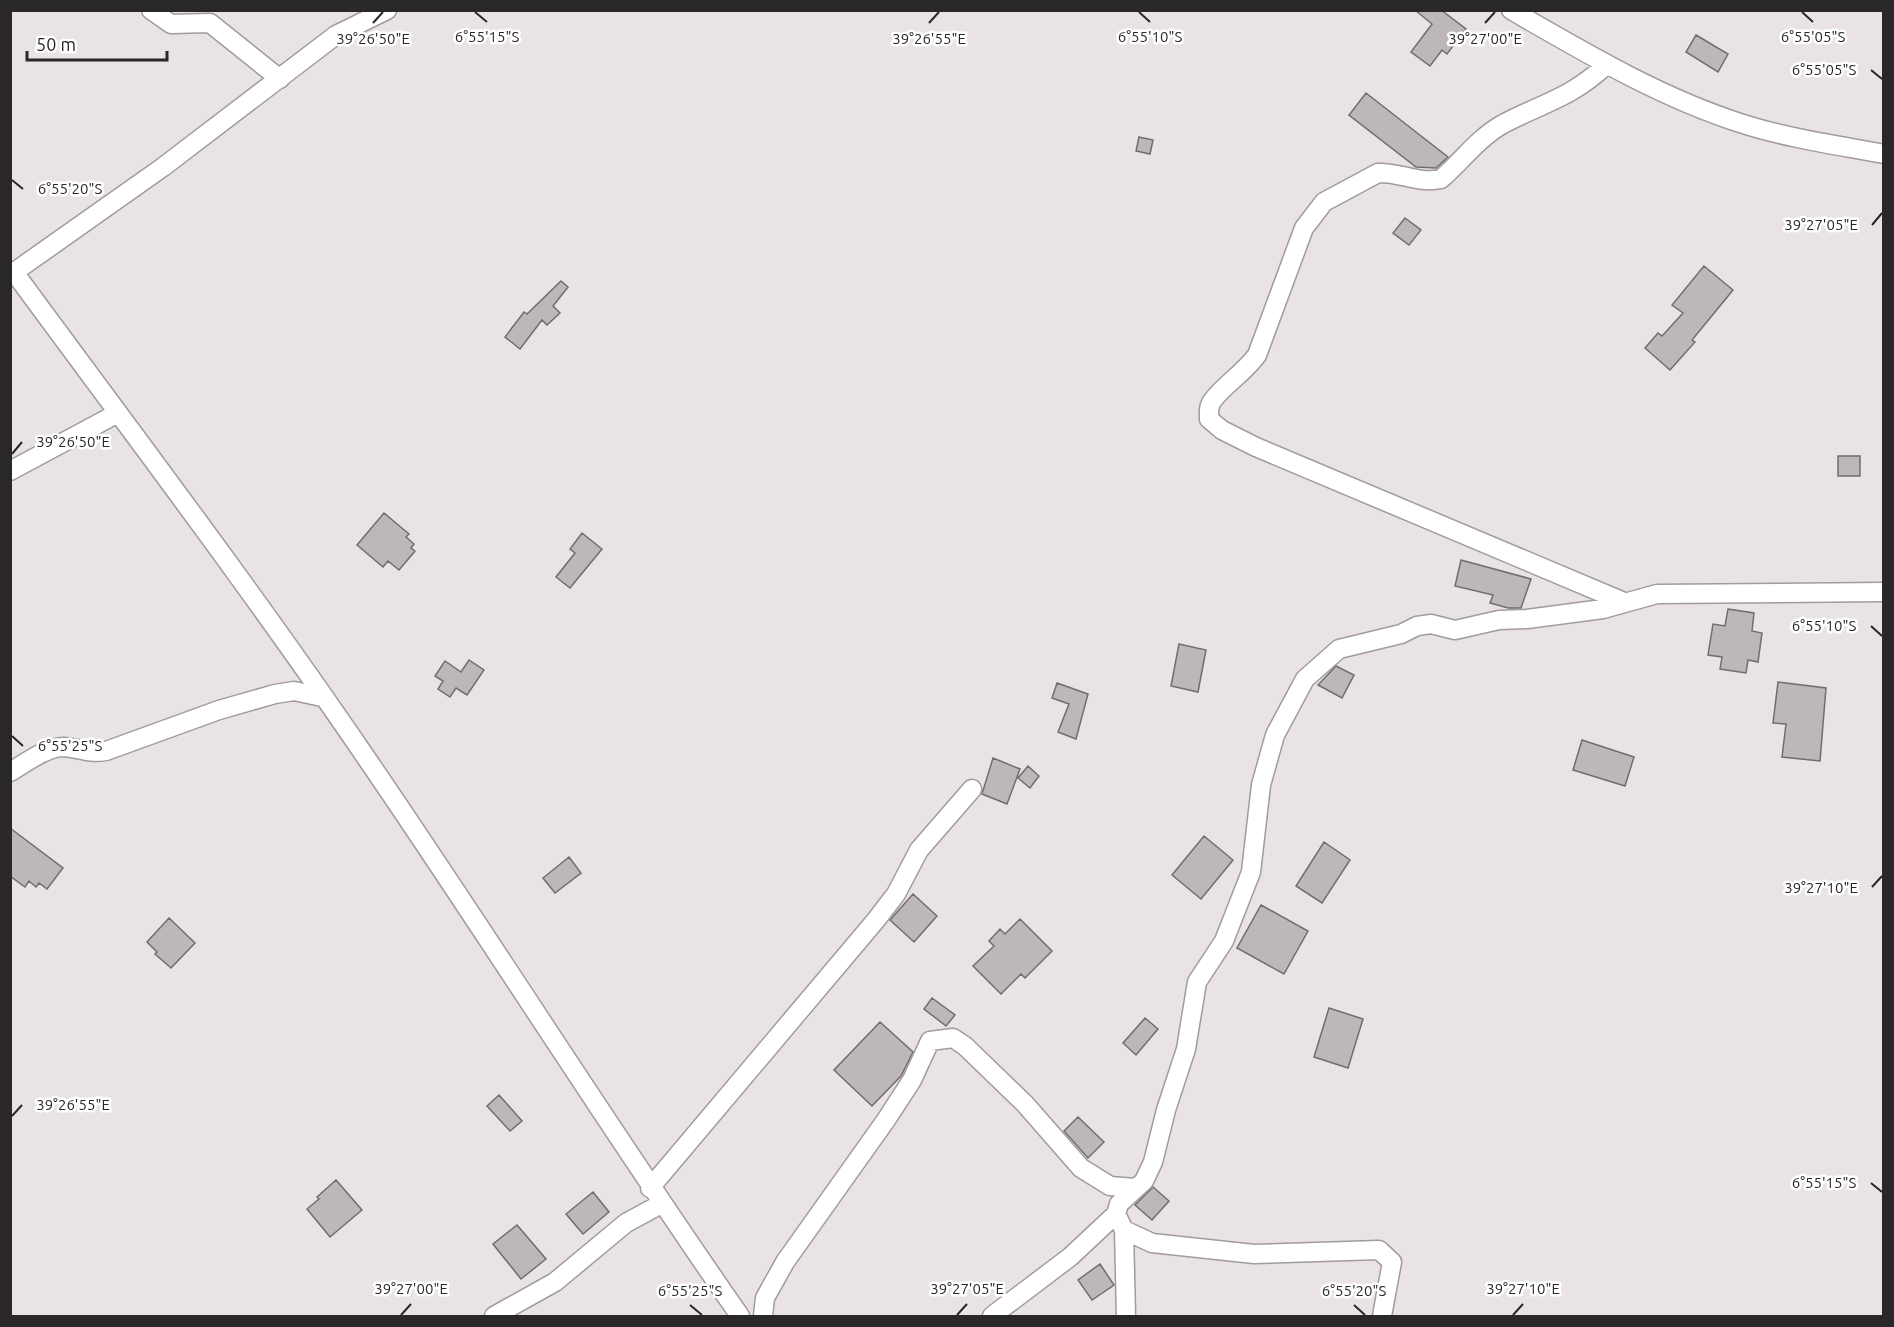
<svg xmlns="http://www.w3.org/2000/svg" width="1894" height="1327" font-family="Ubuntu,sans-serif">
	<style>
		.building { fill: #bdb7b8; stroke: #726c6d; stroke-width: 1.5 }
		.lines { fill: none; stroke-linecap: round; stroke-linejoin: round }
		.minor-casing { stroke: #a19b9c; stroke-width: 21 }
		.minor { stroke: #fff; stroke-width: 18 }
		.ticks { fill: none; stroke: #2a2728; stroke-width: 2 }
		.ticks-label { font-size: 15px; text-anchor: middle; fill: #2a2728; stroke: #fff; stroke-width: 5; stroke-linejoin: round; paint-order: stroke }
	</style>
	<rect width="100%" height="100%" fill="#eae3e4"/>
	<path class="building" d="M 1415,10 L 1441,10 L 1466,29 L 1447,54 L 1442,50 L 1430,66 L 1411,52 L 1432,24 Z
		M 1696,35 L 1728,54 L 1718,72 L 1686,52 Z
		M 1366,93 L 1448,157 L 1436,168 L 1416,167 L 1349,115 Z
		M 1139,137 L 1153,140 L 1150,154 L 1136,151 Z
		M 1405,218 L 1421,230 L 1409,245 L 1393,233 Z
		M 1704,266 L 1733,290 L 1692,340 L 1695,342 L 1670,370 L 1645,348 L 1658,333 L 1662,336 L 1683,313 L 1672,305 Z
		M 561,281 L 568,287 L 553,306 L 560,313 L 547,325 L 542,320 L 520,349 L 505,337 L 524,312 L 527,314 Z
		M 1838,456 L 1860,456 L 1860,476 L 1838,476 Z
		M 384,513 L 409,534 L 406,537 L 414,544 L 411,548 L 415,551 L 399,570 L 388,561 L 383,567 L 357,545 Z
		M 582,533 L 602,549 L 570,588 L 556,577 L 575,553 L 570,549 Z
		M 1461,560 L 1531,579 L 1521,608 L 1508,608 L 1490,603 L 1493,595 L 1455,586 Z
		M 1728,609 L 1754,613 L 1752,631 L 1762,633 L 1758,662 L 1748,660 L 1746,673 L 1720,669 L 1722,657 L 1708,655 L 1713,624 L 1725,626 Z
		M 1179,644 L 1206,650 L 1198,692 L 1171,686 Z
		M 469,660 L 484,670 L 467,695 L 456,688 L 450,697 L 438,689 L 443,681 L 435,676 L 445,661 L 461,672 Z
		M 1336,666 L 1354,675 L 1342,698 L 1318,685 Z
		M 1778,682 L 1826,688 L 1820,761 L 1782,757 L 1786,724 L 1773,723 Z
		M 1057,683 L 1088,694 L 1076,739 L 1058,732 L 1069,704 L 1052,698 Z
		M 1582,740 L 1634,757 L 1625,786 L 1573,770 Z
		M 993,758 L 1020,769 L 1007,804 L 982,794 Z
		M 1028,766 L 1039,776 L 1030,788 L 1018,778 Z
		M 10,828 L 63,868 L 47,889 L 39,883 L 36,887 L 29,881 L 25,887 L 10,876 Z
		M 1204,836 L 1233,860 L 1201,899 L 1172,875 Z
		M 1324,842 L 1350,860 L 1322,903 L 1296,886 Z
		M 569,857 L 581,873 L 555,893 L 543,878 Z
		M 913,894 L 937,916 L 914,942 L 890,920 Z
		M 1261,905 L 1308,931 L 1284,974 L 1237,948 Z
		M 169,918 L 195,943 L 171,968 L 155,954 L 157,952 L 147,942 Z
		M 1020,919 L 1052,951 L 1025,978 L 1021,974 L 1001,994 L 973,966 L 994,946 L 989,941 L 1000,929 L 1005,934 Z
		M 932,998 L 955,1015 L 946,1026 L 924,1009 Z
		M 1329,1008 L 1363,1019 L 1348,1068 L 1314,1057 Z
		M 1145,1018 L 1158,1029 L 1136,1055 L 1123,1043 Z
		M 880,1022 L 913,1052 L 901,1076 L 872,1106 L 834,1070 Z
		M 499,1095 L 522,1121 L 510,1131 L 487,1106 Z
		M 1078,1117 L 1104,1142 L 1088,1158 L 1064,1131 Z
		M 336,1180 L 362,1210 L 330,1237 L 307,1209 L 319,1199 L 317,1197 Z
		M 1153,1187 L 1169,1201 L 1152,1220 L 1135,1205 Z
		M 593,1192 L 609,1212 L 583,1234 L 566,1214 Z
		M 517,1225 L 546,1259 L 521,1279 L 493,1244 Z
		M 1100,1264 L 1114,1285 L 1092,1300 L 1078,1280 Z"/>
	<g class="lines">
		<defs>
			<path id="minor" d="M 151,10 L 171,24 L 210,23 L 280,79
				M 1511,10 C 1584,52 1659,97 1740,123 C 1786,138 1836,145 1884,154
				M 1606,65 C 1571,98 1543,103 1503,124 C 1478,138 1462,161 1441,179 C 1418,184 1400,172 1378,173 L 1324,202 L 1304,228 L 1257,355 C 1244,373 1225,384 1213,400 C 1208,406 1209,412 1209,419 L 1222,430 L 1256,447 L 1624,602
				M 14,272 C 133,434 254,593 367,759 C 493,943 612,1133 740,1316
				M 10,275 L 163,167 L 336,35 L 387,10
				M 10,471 L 118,413
				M 10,772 C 25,763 47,747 63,747 C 80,748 87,754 106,751 L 219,710 L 275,694 L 294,691 L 322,697
				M 650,1188 L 876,920 L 896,894 L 919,850 L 972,789
				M 1124,1230 L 1152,1243 L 1254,1254 L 1379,1250 L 1392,1262 L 1382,1316
				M 494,1316 L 555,1282 L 626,1223 L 661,1204
				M 763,1316 L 765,1298 L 785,1262 L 886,1120 L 912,1080 L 930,1041 L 953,1038 L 965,1046 L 1025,1104 L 1081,1168 L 1110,1186 L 1135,1188
				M 992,1316 L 1070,1257 L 1116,1214
				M 1126,1316 L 1124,1230 L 1116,1214 L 1119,1204 L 1144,1181 L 1153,1162 L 1166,1110 L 1186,1049 L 1197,982 L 1224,941 L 1251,872 L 1261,785 L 1275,735 L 1305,679 L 1339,649 L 1401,634 L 1417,626 L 1431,624 L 1455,630 L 1499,620 L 1527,619 L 1603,609 L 1657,594 L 1884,592"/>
		</defs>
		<use href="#minor" class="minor-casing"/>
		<use href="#minor" class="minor"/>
	</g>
	<path class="ticks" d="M 475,12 L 487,22M 1139,12 L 1150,22M 1802,12 L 1813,22M 373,23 L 383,12M 929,23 L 939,12M 1485,23 L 1495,12M 1871,70 L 1882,79M 12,180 L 23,189M 1872,225 L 1882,213M 12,454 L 22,442M 1871,626 L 1882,636M 12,736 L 23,746M 1872,887 L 1882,876M 12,1116 L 22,1105M 1871,1183 L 1882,1192M 690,1305 L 702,1315M 1354,1305 L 1365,1315M 401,1315 L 411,1304M 957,1315 L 967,1304M 1513,1315 L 1523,1304"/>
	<g class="ticks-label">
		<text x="487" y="42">6°55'15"S</text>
		<text x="1150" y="42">6°55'10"S</text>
		<text x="1813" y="42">6°55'05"S</text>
		<text x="373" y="44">39°26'50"E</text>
		<text x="929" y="44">39°26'55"E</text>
		<text x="1485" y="44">39°27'00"E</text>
		<text x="1824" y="75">6°55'05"S</text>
		<text x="70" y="194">6°55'20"S</text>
		<text x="1821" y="230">39°27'05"E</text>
		<text x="73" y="447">39°26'50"E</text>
		<text x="1824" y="631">6°55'10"S</text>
		<text x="70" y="751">6°55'25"S</text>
		<text x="1821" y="893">39°27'10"E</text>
		<text x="73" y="1110">39°26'55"E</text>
		<text x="1824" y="1188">6°55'15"S</text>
		<text x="411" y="1294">39°27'00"E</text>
		<text x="967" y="1294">39°27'05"E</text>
		<text x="1523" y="1294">39°27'10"E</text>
		<text x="690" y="1296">6°55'25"S</text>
		<text x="1354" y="1296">6°55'20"S</text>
	</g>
	<rect width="1894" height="1327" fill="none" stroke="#2a2728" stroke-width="24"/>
	<path d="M27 51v9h140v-9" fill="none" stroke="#2a2728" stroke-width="3"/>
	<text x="36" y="51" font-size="18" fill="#2a2728" stroke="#ffffff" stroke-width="4.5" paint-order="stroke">50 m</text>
</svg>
